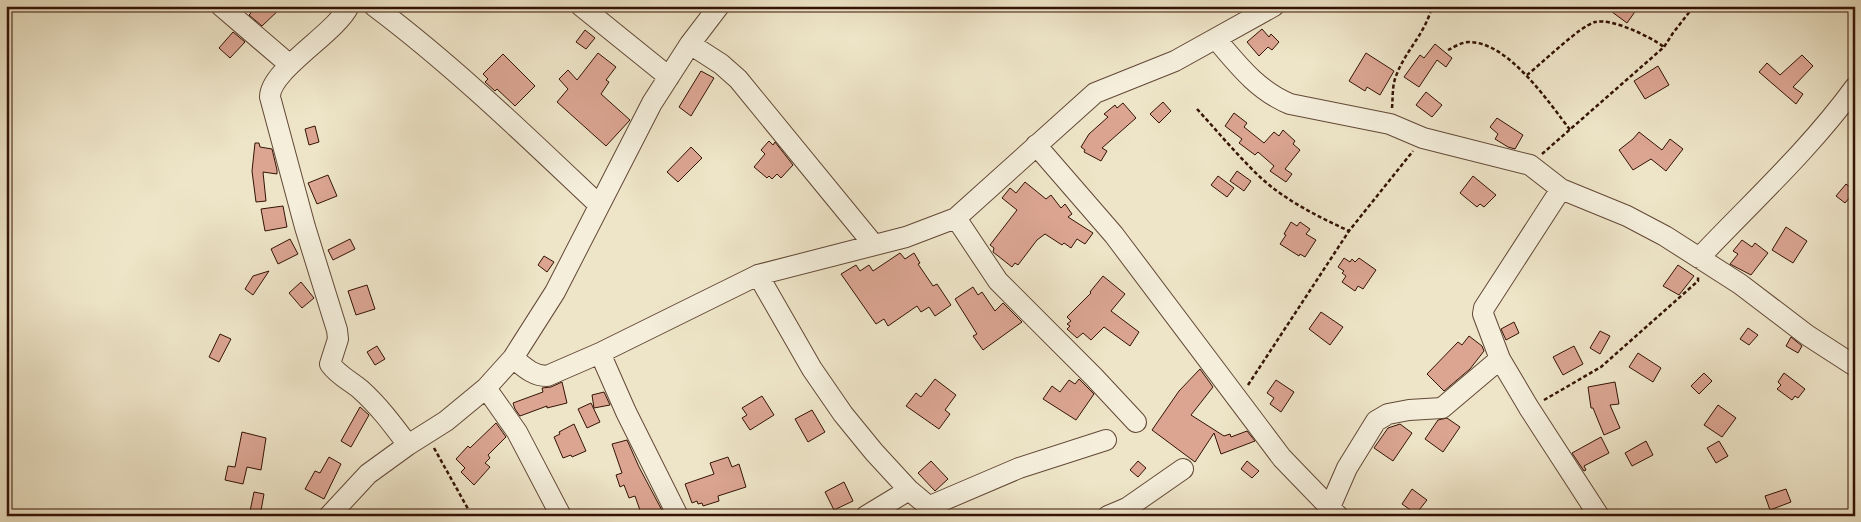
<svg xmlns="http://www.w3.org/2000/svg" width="1861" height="522" font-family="'IM FELL English',serif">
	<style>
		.building { fill: #dba592; stroke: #341305 }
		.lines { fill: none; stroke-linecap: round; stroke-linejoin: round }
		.minor-casing { stroke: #624836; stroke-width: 22 }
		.path { stroke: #341305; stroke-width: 2.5; stroke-dasharray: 4 2.5; stroke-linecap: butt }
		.minor { stroke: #f4eedb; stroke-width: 20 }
	</style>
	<rect width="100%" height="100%" fill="#eee5c8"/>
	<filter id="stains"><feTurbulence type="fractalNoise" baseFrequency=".004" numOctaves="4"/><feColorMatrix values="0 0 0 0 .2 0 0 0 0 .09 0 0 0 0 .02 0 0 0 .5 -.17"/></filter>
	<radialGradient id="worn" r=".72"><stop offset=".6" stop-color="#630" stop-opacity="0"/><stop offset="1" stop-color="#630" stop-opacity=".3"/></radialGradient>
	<path class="building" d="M 244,6 L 283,6 L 262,26 L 249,15 L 251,13 Z
		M 1604,6 L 1639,6 L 1627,23 Z
		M 1262,29 L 1269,37 L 1271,34 L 1279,42 L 1272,50 L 1268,47 L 1259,56 L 1247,42 Z
		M 585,30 L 595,38 L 586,49 L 576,42 Z
		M 233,32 L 245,42 L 230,58 L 219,48 Z
		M 1435,44 L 1452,58 L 1446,67 L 1437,60 L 1419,87 L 1404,77 L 1420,55 L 1424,58 Z
		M 598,53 L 616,67 L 606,80 L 609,82 L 601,94 L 630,120 L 606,146 L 557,102 L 568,89 L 559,79 L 568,70 L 577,80 Z
		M 1366,53 L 1394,71 L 1380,95 L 1367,87 L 1365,91 L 1349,81 Z
		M 503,54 L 535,86 L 515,106 L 497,89 L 495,91 L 485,82 L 488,79 L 483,74 Z
		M 1802,55 L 1813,66 L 1793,87 L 1803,94 L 1796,104 L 1759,72 L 1767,63 L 1780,75 Z
		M 1658,66 L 1669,85 L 1645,99 L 1634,81 Z
		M 701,71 L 714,78 L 691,116 L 679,107 Z
		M 1426,92 L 1442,105 L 1432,117 L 1416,105 Z
		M 1163,102 L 1171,111 L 1159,123 L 1150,114 Z
		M 1123,103 L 1136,118 L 1102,148 L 1107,151 L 1101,161 L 1084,152 L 1085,150 L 1081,147 L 1089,134 L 1108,117 L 1104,114 L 1115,105 L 1117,108 Z
		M 1234,113 L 1247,123 L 1244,127 L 1264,143 L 1274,132 L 1279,136 L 1283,130 L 1295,141 L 1293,144 L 1300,150 L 1285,169 L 1292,174 L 1286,182 L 1270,171 L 1274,166 L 1258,152 L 1255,155 L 1239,143 L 1242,139 L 1225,126 Z
		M 1497,118 L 1523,135 L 1515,149 L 1508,147 L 1495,139 L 1498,134 L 1490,127 Z
		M 315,126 L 319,142 L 309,145 L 305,129 Z
		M 1639,132 L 1662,150 L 1670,139 L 1683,149 L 1666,171 L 1651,159 L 1633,170 L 1619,150 L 1633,139 Z
		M 769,141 L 773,145 L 775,142 L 793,165 L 781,178 L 777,174 L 772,179 L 769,176 L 767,178 L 754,167 L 765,154 L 761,150 Z
		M 255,143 L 259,143 L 260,147 L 272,149 L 277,170 L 277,174 L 263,172 L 266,201 L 256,202 L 252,171 Z
		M 691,147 L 702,158 L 678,182 L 667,172 Z
		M 1237,171 L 1251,181 L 1244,191 L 1230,181 Z
		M 328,175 L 337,196 L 317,204 L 308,183 Z
		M 1218,176 L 1234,188 L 1227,197 L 1211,185 Z
		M 1473,176 L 1496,195 L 1484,207 L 1480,204 L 1477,207 L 1460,193 Z
		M 1025,182 L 1046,199 L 1051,195 L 1061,208 L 1065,204 L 1072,214 L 1068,217 L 1093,233 L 1085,244 L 1077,239 L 1071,248 L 1064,243 L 1062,245 L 1045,234 L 1037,240 L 1018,265 L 1015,263 L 1012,267 L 993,252 L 994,248 L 990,245 L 1017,210 L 1002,198 L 1010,188 L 1016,193 Z
		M 1846,184 L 1855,191 L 1845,203 L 1836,196 Z
		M 283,206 L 287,227 L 265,231 L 261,209 Z
		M 1291,222 L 1297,226 L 1300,222 L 1310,229 L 1306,234 L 1316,240 L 1305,257 L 1300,254 L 1299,256 L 1280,244 L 1286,235 L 1284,234 Z
		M 1786,227 L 1807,241 L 1793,263 L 1772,250 Z
		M 290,239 L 298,254 L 278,264 L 271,249 Z
		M 350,239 L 355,249 L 333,260 L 328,250 Z
		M 1742,240 L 1752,247 L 1755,243 L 1768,253 L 1751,275 L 1730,264 L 1738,254 L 1733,251 Z
		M 900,253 L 905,259 L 914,253 L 920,263 L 918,264 L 933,286 L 937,284 L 951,305 L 935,316 L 929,307 L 921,312 L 917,306 L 888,326 L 884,319 L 876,324 L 841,274 L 856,265 L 860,271 L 869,265 L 873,271 Z
		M 544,256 L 554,262 L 547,272 L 538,265 Z
		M 1344,258 L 1350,262 L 1352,259 L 1355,262 L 1359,258 L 1376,270 L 1363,289 L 1358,286 L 1355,291 L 1342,282 L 1346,276 L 1342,273 L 1344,271 L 1338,267 Z
		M 1678,265 L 1694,276 L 1679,295 L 1663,286 Z
		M 269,271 L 253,295 L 245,289 L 253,276 Z
		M 1103,276 L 1125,294 L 1111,311 L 1139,332 L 1130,346 L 1104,327 L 1091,340 L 1083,333 L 1077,338 L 1067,329 L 1070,326 L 1067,324 L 1071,321 L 1067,317 L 1091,293 L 1090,292 Z
		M 301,282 L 314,298 L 302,308 L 289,293 Z
		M 367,285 L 375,309 L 356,315 L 348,291 Z
		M 973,287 L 978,295 L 982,292 L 995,311 L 1003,303 L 1022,322 L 983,350 L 973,336 L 977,334 L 955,299 Z
		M 1321,312 L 1343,327 L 1330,345 L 1309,329 Z
		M 1514,322 L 1519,333 L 1506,340 L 1501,329 Z
		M 1748,328 L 1758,335 L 1749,345 L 1740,339 Z
		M 1600,331 L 1610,336 L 1600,354 L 1590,348 Z
		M 220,334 L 231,339 L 219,362 L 209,357 Z
		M 1469,336 L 1482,346 L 1484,351 L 1470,369 L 1444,391 L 1427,374 L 1458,342 L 1462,345 Z
		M 1791,337 L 1802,346 L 1798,353 L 1786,346 Z
		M 377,346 L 385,359 L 375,365 L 367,352 Z
		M 1574,346 L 1583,364 L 1563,375 L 1553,357 Z
		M 1638,353 L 1661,368 L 1653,382 L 1629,367 Z
		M 1200,369 L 1213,387 L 1191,415 L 1224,436 L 1230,434 L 1231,437 L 1247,431 L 1255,441 L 1221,454 L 1214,433 L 1195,462 L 1152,430 L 1179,391 Z
		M 1704,373 L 1712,381 L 1699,394 L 1691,386 Z
		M 1784,373 L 1805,389 L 1798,398 L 1795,396 L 1792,400 L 1777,389 L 1781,385 L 1778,382 Z
		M 935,379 L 956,395 L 945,410 L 950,414 L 939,429 L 906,406 L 916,393 L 921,397 Z
		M 1079,379 L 1094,394 L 1076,420 L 1043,399 L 1052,386 L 1060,392 L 1069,380 L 1075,384 Z
		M 1276,380 L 1294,392 L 1281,412 L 1270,404 L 1274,398 L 1267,393 Z
		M 562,382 L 567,403 L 547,408 L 547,406 L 520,416 L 515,409 L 513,403 L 543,392 L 542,388 L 551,387 Z
		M 1615,382 L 1619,404 L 1610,405 L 1620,428 L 1604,435 L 1593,408 L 1591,408 L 1588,387 Z
		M 604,392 L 610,405 L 594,408 L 592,395 Z
		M 762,396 L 774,415 L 750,430 L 742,418 L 747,415 L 742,408 Z
		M 591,403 L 600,422 L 587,428 L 578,409 Z
		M 1718,405 L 1736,418 L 1722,437 L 1704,425 Z
		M 360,407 L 369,415 L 351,447 L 341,441 Z
		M 812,410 L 825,432 L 808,442 L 795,419 Z
		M 1447,418 L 1460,427 L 1443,452 L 1425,439 L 1438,420 Z
		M 496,423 L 506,437 L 488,455 L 490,458 L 485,463 L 490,467 L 474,485 L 461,472 L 465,468 L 456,459 L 468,446 L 470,448 Z
		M 574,424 L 586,451 L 572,457 L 571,455 L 563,458 L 554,437 L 560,434 L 559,432 Z
		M 1400,424 L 1412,433 L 1393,461 L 1374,448 L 1388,428 Z
		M 242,432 L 266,438 L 261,470 L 247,467 L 243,484 L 225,480 L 228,466 L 235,467 Z
		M 1601,437 L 1609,453 L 1584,466 L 1586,470 L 1584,471 L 1572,453 Z
		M 627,440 L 639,467 L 665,516 L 642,516 L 635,496 L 629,498 L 624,485 L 620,487 L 616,475 L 622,473 L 612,444 Z
		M 1646,441 L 1653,455 L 1632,466 L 1625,453 Z
		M 1719,441 L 1728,456 L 1716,463 L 1707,448 Z
		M 329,457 L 341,464 L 324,499 L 305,489 L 315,471 L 320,473 Z
		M 728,457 L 732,467 L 739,464 L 746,487 L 718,496 L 719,501 L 703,506 L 702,503 L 698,504 L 697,501 L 692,503 L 685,484 L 714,474 L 710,463 Z
		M 931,461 L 948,479 L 935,491 L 918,473 Z
		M 1138,461 L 1146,468 L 1138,477 L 1130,470 Z
		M 1247,461 L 1259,471 L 1252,478 L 1241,469 Z
		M 844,482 L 853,501 L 834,510 L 825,492 Z
		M 1412,489 L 1427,500 L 1416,514 L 1402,504 Z
		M 1786,489 L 1791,502 L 1770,510 L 1765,496 Z
		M 254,492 L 264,494 L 260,516 L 249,516 Z"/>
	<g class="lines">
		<defs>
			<path id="minor" d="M 221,6 L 290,65
				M 349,6 C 335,34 270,70 270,97 L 305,227 L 337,330 L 338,339 L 330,364 C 338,375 350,381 360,389 C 379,406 393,425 408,445
				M 374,6 C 454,66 526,136 599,205
				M 581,6 L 669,77
				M 1216,39 C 1238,65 1258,91 1290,104 L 1390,124 L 1423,138 L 1530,165 L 1561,189 L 1627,216 L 1665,236 L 1740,284 L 1807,335 L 1855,366
				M 690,44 L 721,64 L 738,79 L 874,245
				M 1036,145 L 1114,235 L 1282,458 L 1338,516
				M 1561,189 L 1484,308 L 1483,314 L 1500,359 L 1529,408 L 1599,516
				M 956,218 L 998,281 L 1094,377 L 1136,422
				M 1699,258 C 1752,202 1810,149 1855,87
				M 758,275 L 812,369 L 843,414 L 874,452 L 909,490 L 940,516
				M 600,353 L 626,412 L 678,516
				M 513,358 C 524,367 533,376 547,376 L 600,353 L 758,275 L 906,237 L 956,218 L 1095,93 L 1175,61 L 1274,6
				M 486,388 L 517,432 L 561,516
				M 930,506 L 1019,468 L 1106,440
				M 1330,507 L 1347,468 L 1376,421 L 1388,414 L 1409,410 L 1442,408 L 1500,359
				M 329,516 L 368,474 L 408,445 L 446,421 L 486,388 L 513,358 L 555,292 L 652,103 L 690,44 L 719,6
				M 866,516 L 909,490
				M 1108,516 L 1127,508 L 1183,469"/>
		</defs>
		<use href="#minor" class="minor-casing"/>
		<path class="path" d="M 1448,50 C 1454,47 1462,42 1469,42 C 1509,42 1549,103 1571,131
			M 1527,75 C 1541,64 1580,26 1595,22 C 1612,18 1651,37 1664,47
			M 1392,108 C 1393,97 1392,86 1396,76 C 1405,51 1426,33 1432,6
			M 1197,109 C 1218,132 1238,156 1260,177 C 1286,201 1317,216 1349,231
			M 1542,154 L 1664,47 L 1673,33 L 1694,6
			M 1248,385 L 1349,231 L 1413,151
			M 1544,400 L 1601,367 L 1698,281 L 1698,275
			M 434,448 L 472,516"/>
		<use href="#minor" class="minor"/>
	</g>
	<rect width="1861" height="522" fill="none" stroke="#eee5c8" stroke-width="25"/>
	<rect x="8" y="8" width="1846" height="507" fill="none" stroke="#341305" stroke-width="2.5"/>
	<rect x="12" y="12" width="1836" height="497" fill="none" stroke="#341305"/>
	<rect width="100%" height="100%" filter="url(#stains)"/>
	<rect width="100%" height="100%" fill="url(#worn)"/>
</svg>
